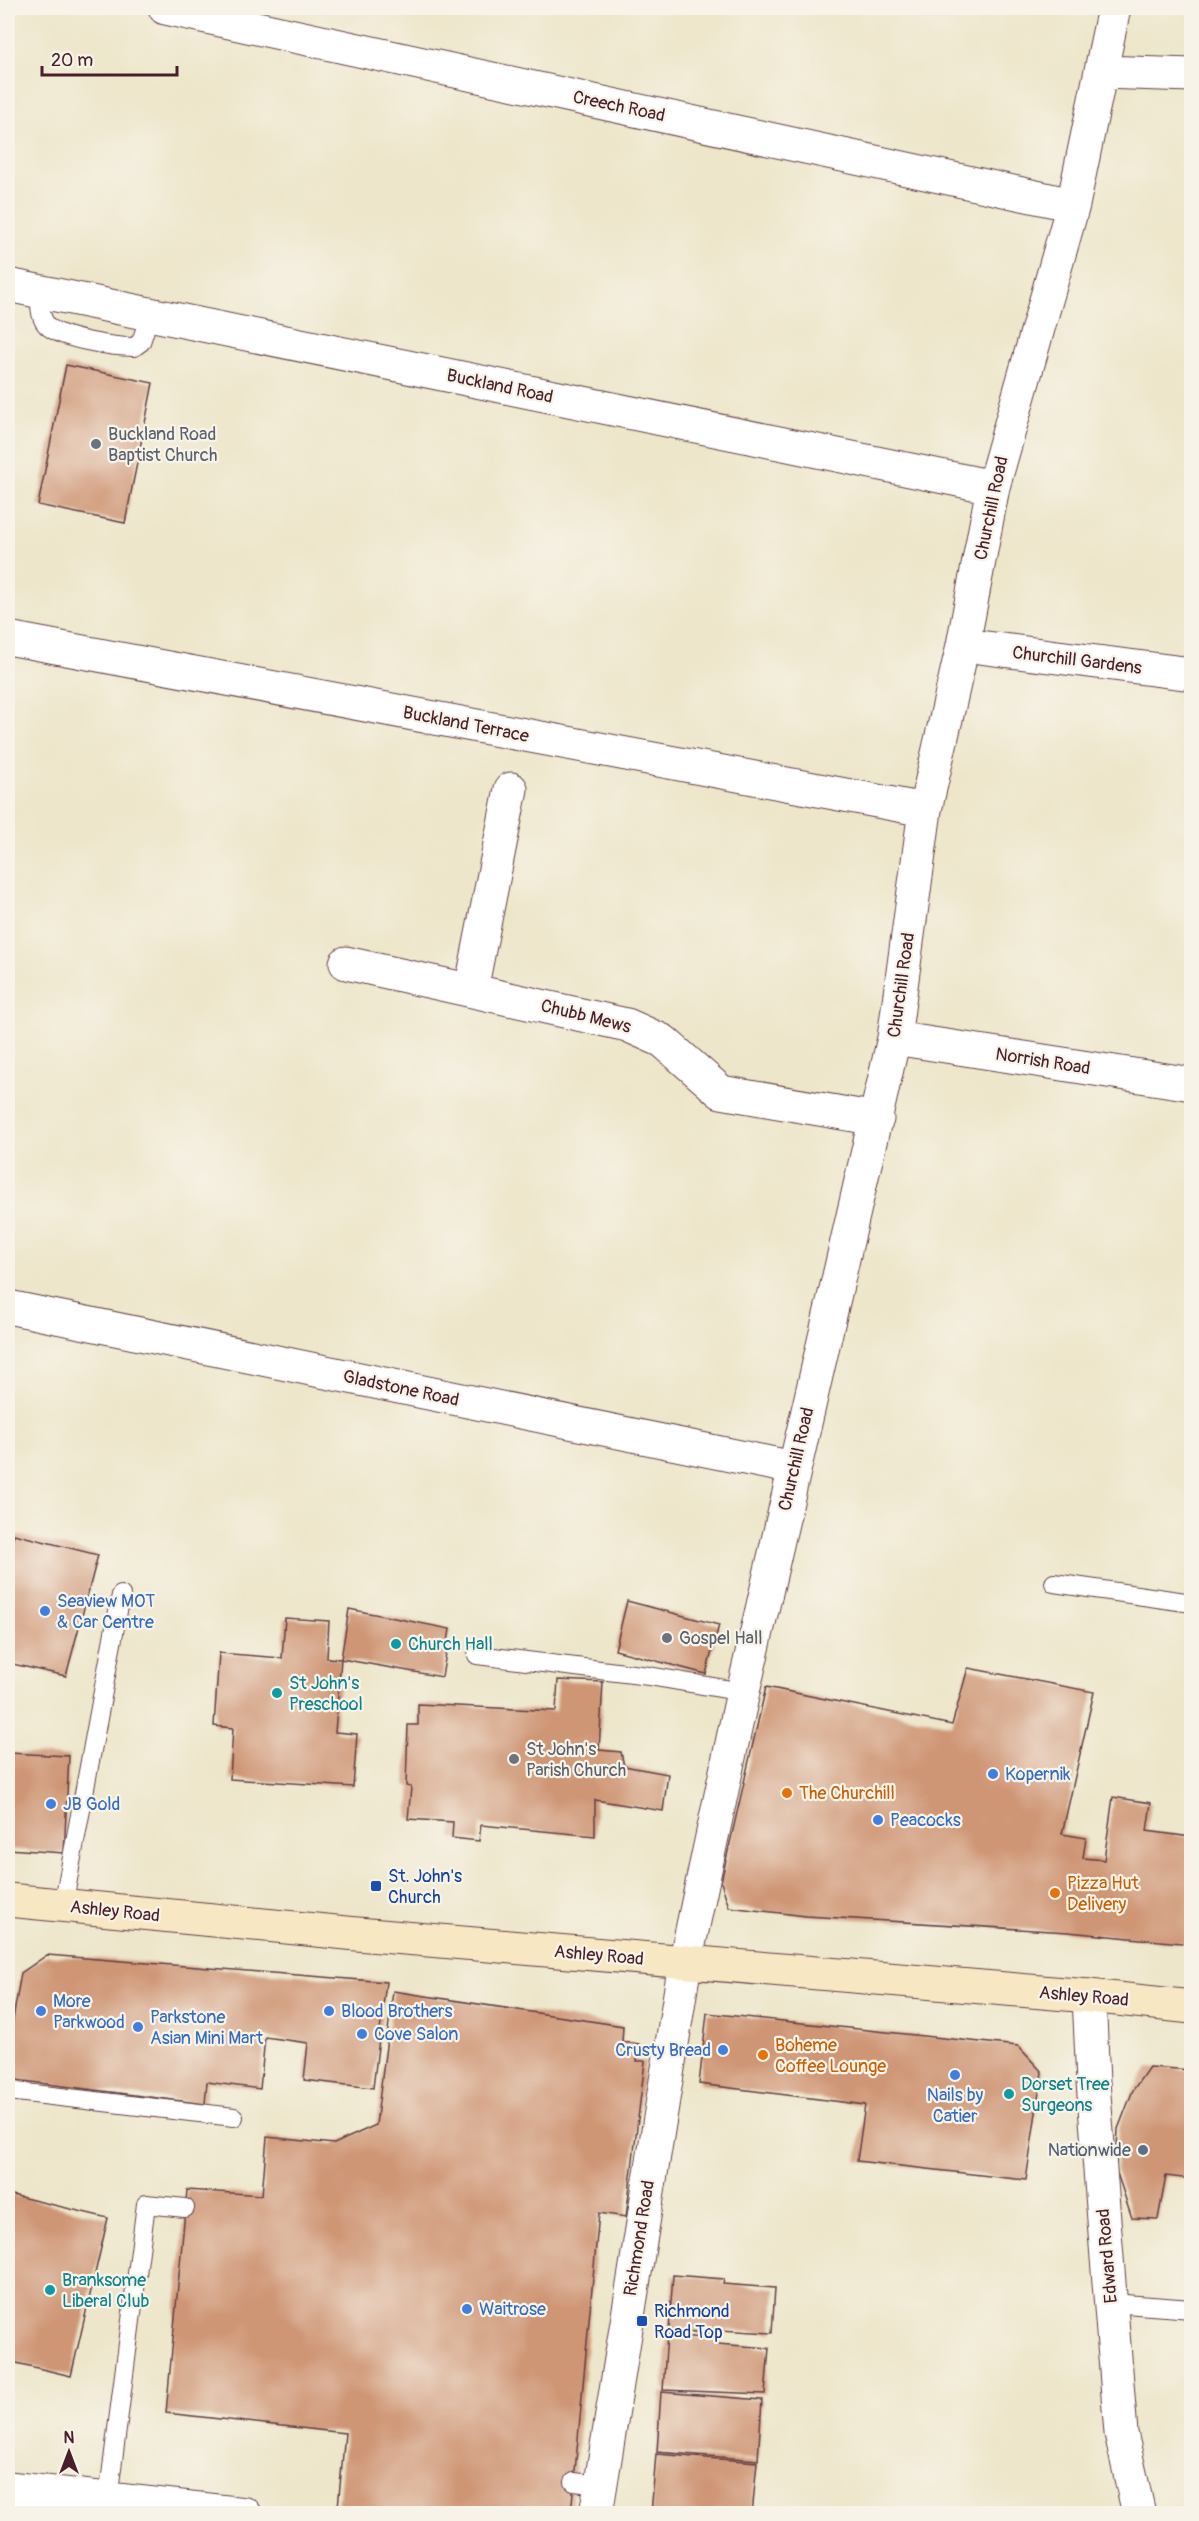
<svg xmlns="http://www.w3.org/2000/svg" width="1199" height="2521" font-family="Pangolin,sans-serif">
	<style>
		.building { fill: #cf9676 }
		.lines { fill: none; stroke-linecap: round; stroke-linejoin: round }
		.service-casing { stroke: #623d43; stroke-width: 20 }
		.minor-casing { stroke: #623d43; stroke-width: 35 }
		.tertiary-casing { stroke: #623d43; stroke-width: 35 }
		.secondary-casing { stroke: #623d43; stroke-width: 35 }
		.service { stroke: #fff; stroke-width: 18 }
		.minor { stroke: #fff; stroke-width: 33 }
		.tertiary { stroke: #fff; stroke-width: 33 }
		.secondary { stroke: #f7e8c3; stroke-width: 33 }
		.worship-dot { fill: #6b7280; stroke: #f7f3e8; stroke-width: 2 }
		.shop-dot { fill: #3f7fe0; stroke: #f7f3e8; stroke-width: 2 }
		.culture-dot { fill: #0f9aa8; stroke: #f7f3e8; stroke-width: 2 }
		.food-dot { fill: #e8710a; stroke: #f7f3e8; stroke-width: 2 }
		.transit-dot { fill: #1a4fb4; stroke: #f7f3e8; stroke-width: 2 }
		.service-dot { fill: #5c6f8a; stroke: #f7f3e8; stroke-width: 2 }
		.labels { text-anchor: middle; stroke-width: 4.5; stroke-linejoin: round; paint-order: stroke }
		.street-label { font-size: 18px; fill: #4a1f2b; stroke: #f7f3e8 }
		.worship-label { font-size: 18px; fill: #5b616d; stroke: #f7f3e8; text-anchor: start }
		.shop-label { font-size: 18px; fill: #366cbe; stroke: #f7f3e8; text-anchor: start }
		.culture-label { font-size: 18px; fill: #0d838f; stroke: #f7f3e8; text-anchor: start }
		.food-label { font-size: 18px; fill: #c56008; stroke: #f7f3e8; text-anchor: start }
		.transit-label { font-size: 18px; fill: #164399; stroke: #f7f3e8; text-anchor: start }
		.service-label { font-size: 18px; fill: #4e5e75; stroke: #f7f3e8; text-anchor: end }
	</style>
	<rect width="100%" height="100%" fill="#f7f3e8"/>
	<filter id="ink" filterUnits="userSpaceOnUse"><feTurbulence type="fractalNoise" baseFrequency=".0167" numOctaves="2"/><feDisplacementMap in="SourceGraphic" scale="12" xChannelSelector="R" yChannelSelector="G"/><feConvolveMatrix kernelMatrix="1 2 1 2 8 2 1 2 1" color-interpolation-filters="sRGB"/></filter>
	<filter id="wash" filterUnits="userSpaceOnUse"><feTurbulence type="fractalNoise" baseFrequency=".008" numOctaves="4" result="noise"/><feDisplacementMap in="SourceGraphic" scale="24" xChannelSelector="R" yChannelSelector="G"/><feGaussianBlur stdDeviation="1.35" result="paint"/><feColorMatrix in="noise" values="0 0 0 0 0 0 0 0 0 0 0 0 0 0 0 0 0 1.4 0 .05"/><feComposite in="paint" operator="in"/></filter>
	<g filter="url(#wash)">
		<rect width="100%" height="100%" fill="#ede6ca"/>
		<g id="blocks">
			<path class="building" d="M 66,365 L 153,383 L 125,523 L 38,505 Z
				M 14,1534 L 98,1555 L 66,1676 L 8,1663 L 8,1559 Z
				M 627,1601 L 719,1625 L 706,1674 L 615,1650 Z
				M 349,1609 L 450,1629 L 442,1677 L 341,1659 L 335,1732 L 357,1734 L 353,1787 L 230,1779 L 233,1728 L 214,1726 L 219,1653 L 282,1658 L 285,1618 L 329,1621 L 327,1658 L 341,1659 Z
				M 968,1668 L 1094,1692 L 1062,1834 L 1086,1838 L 1083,1858 L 1104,1860 L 1113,1797 L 1151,1803 L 1147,1831 L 1191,1837 L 1191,1944 L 1068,1932 L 806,1916 L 729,1907 L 721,1882 L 766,1687 L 952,1725 Z
				M 558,1680 L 603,1682 L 599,1750 L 621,1752 L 624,1766 L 668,1774 L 663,1811 L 595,1800 L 595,1836 L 481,1825 L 479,1841 L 452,1838 L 453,1822 L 408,1819 L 411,1787 L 406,1786 L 408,1725 L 418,1725 L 418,1704 L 556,1711 Z
				M 8,1753 L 69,1756 L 64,1853 L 8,1849 Z
				M 47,1955 L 386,1982 L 373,2088 L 304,2080 L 308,2043 L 265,2037 L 260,2089 L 207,2082 L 205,2104 L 8,2079 L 8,2048 L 21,1973 Z
				M 393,1991 L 623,2026 L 622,2042 L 639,2044 L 637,2061 L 645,2061 L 626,2217 L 599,2213 L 571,2514 L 399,2514 L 338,2507 L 345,2433 L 166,2413 L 187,2190 L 262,2195 L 267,2137 L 334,2144 L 376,2125 Z
				M 707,2013 L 1018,2046 L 1042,2072 L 1026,2180 L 857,2161 L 865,2105 L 699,2084 Z
				M 1149,2067 L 1191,2070 L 1191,2179 L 1166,2176 L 1158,2219 L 1132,2218 L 1116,2170 L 1118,2129 L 1133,2090 Z
				M 8,2194 L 108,2218 L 71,2376 L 8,2361 Z
				M 673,2275 L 724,2279 L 723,2284 L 775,2288 L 772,2333 L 720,2330 L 720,2334 L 669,2330 Z
				M 667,2335 L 718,2339 L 717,2344 L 769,2348 L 765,2394 L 663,2390 Z
				M 661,2392 L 762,2400 L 758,2460 L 657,2452 Z
				M 656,2454 L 757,2462 L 752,2514 L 651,2514 Z"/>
		</g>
	</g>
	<g filter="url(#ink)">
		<use href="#blocks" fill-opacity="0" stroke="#623d43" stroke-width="1.5"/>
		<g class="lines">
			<defs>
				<path id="service" d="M 40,291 C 40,302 39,314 45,323 C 55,339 116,347 134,347 L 141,342 L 150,314
					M 1054,1583 L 1192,1603
					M 477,1655 L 649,1676 L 743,1692
					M 63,1906 L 121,1595
					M 8,2091 L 234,2117
					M 1111,2303 L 1192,2309
					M 574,2482 L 601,2485
					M 108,2499 L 146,2204 L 185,2208"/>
				<path id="minor" d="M 165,8 L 1073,205
					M 1101,72 L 1192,75
					M 8,285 L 993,487
					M 8,638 L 925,810
					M 963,645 L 1192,674
					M 346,963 L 627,1025 L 663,1041 L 721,1092 L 877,1119
					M 471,990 L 511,789
					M 894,1038 L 1192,1084
					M 8,1307 L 794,1468
					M 685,1963 L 743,1692 L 894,1038 L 925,810 L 963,645 L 993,487 L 1073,205 L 1114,8
					M 1089,1996 L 1093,2082 L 1121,2433 L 1139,2514
					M 8,2488 L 245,2514"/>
				<path id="tertiary" d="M 596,2514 L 685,1963"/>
				<path id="secondary" d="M 8,1900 L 357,1934 L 1089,1996 L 1192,2007"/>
			</defs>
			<use href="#service" class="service-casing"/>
			<use href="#minor" class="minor-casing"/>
			<use href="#tertiary" class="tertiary-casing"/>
			<use href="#secondary" class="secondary-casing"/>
			<use href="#service" class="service"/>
			<use href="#minor" class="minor"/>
			<use href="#tertiary" class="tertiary"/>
			<use href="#secondary" class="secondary"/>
		</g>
	</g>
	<g class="worship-dot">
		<circle cx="96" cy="444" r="6"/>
		<circle cx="667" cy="1638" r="6"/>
		<circle cx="514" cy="1759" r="6"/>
	</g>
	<g class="shop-dot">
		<circle cx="45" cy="1611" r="6"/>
		<circle cx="993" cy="1774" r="6"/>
		<circle cx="51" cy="1804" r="6"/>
		<circle cx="878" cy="1820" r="6"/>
		<circle cx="41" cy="2011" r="6"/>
		<circle cx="329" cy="2011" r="6"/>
		<circle cx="138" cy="2027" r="6"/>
		<circle cx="362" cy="2034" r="6"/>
		<circle cx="723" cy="2050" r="6"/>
		<circle cx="955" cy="2075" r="6"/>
		<circle cx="467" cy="2309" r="6"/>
	</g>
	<g class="culture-dot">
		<circle cx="396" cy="1644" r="6"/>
		<circle cx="277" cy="1693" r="6"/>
		<circle cx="1009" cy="2094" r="6"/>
		<circle cx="50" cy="2290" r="6"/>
	</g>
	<g class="food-dot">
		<circle cx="787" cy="1793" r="6"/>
		<circle cx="1055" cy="1893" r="6"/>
		<circle cx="763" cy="2055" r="6"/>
	</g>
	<g class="transit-dot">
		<rect x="370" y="1880" width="12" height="12" rx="3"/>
		<rect x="636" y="2315" width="12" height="12" rx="3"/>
	</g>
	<circle class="service-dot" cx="1143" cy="2150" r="6"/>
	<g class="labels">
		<g class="street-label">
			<text transform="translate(619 106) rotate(12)" y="6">Creech Road</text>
			<text transform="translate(500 386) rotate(12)" y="6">Buckland Road</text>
			<text transform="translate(991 508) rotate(-78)" y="6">Churchill Road</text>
			<text transform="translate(1077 660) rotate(7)" y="6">Churchill Gardens</text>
			<text transform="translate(466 724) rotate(11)" y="6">Buckland Terrace</text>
			<text transform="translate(901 985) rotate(-82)" y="6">Churchill Road</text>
			<text transform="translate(586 1016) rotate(14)" y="6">Chubb Mews</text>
			<text transform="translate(1043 1061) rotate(9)" y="6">Norrish Road</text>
			<text transform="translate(401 1388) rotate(12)" y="6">Gladstone Road</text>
			<text transform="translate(796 1459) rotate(-77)" y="6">Churchill Road</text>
			<text transform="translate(115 1911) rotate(6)" y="6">Ashley Road</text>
			<text transform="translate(599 1955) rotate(5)" y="6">Ashley Road</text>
			<text transform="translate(1084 1996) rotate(5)" y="6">Ashley Road</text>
			<text transform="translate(639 2238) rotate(-81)" y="6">Richmond Road</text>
			<text transform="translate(1107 2256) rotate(-95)" y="6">Edward Road</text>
		</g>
		<g class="worship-label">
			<text x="108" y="440">Buckland Road<tspan x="108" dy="21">Baptist Church</tspan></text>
			<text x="679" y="1644">Gospel Hall</text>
			<text x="526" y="1755">St John's<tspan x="526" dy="21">Parish Church</tspan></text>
		</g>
		<g class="shop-label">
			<text x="57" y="1607">Seaview MOT<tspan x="57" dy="21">&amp; Car Centre</tspan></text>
			<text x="1005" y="1780">Kopernik</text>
			<text x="63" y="1810">JB Gold</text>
			<text x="890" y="1826">Peacocks</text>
			<text x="53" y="2007">More<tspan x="53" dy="21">Parkwood</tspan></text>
			<text x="341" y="2017">Blood Brothers</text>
			<text x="150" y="2023">Parkstone<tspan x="150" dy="21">Asian Mini Mart</tspan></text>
			<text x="374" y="2040">Cove Salon</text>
			<text x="711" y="2056" text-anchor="end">Crusty Bread</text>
			<text x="955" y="2101" text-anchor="middle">Nails by<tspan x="955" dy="21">Catier</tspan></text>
			<text x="479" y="2315">Waitrose</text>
		</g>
		<g class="culture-label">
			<text x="408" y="1650">Church Hall</text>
			<text x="289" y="1689">St John's<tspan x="289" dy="21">Preschool</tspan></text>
			<text x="1021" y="2090">Dorset Tree<tspan x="1021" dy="21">Surgeons</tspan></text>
			<text x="62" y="2286">Branksome<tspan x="62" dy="21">Liberal Club</tspan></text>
		</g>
		<g class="food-label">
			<text x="799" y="1799">The Churchill</text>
			<text x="1067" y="1889">Pizza Hut<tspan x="1067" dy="21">Delivery</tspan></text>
			<text x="775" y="2051">Boheme<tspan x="775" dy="21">Coffee Lounge</tspan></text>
		</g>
		<g class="transit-label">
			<text x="388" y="1882">St. John's<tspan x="388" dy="21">Church</tspan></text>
			<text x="654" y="2317">Richmond<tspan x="654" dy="21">Road Top</tspan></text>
		</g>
		<g class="service-label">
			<text x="1131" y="2156">Nationwide</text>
		</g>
	</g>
	<rect width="1199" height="2521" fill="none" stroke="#f7f3e8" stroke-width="30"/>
	<g transform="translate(69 2452)" stroke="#f7f3e8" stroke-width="4.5" paint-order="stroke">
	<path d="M0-4.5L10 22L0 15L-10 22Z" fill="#4a1f2b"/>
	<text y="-9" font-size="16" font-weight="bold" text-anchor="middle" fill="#4a1f2b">N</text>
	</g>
	<path d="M42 66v9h135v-9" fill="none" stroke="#4a1f2b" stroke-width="3"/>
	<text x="51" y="66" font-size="18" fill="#4a1f2b" stroke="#f7f3e8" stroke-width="4.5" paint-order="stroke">20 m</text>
</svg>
